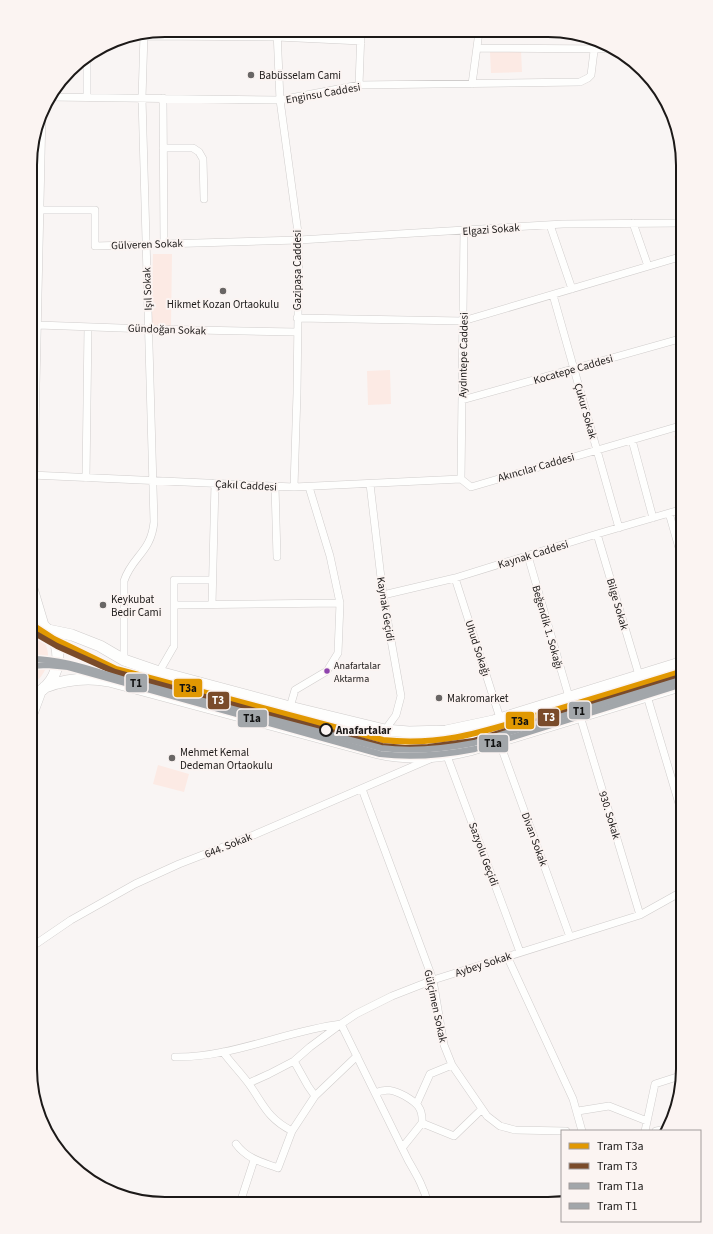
<svg xmlns="http://www.w3.org/2000/svg" width="713" height="1234" font-family="'Source Sans 3',sans-serif">
	<style>
		.green { fill: #fceae4 }
		.lines { fill: none; stroke-linecap: round; stroke-linejoin: round }
		.street-casing { stroke: #d0cdcc; stroke-width: 8 }
		.primary-casing { stroke: #d0cdcc; stroke-width: 12 }
		.street { stroke: #fefefd; stroke-width: 7 }
		.primary { stroke: #fefefd; stroke-width: 11 }
		.tram-1-casing { stroke: #fbf4f2; stroke-width: 9 }
		.tram-2-casing { stroke: #fbf4f2; stroke-width: 9 }
		.tram-3-casing { stroke: #fbf4f2; stroke-width: 9 }
		.tram-4-casing { stroke: #fbf4f2; stroke-width: 9 }
		.tram-1 { stroke: #e19802; stroke-width: 6 }
		.tram-2 { stroke: #7a4b2a; stroke-width: 6 }
		.tram-3 { stroke: #a2a6aa; stroke-width: 6 }
		.tram-4 { stroke: #a2a6aa; stroke-width: 6 }
		.poi-dot { fill: #696665; stroke: #fbf4f2; stroke-width: 1.5 }
		.bus-dot { fill: #8e44ad; stroke: #fbf4f2; stroke-width: 1.5 }
		.stop-dot { fill: #fbf4f2; stroke: #1c1918; stroke-width: 2 }
		.labels { text-anchor: middle; stroke-width: 4; stroke-linejoin: round; paint-order: stroke }
		.bus-label { font-size: 10px; fill: #1c1918; stroke: #fbf4f2; text-anchor: start }
		.poi-label { font-size: 11px; fill: #1c1918; stroke: #fbf4f2; text-anchor: start }
		.street-label { font-size: 11px; fill: #1c1918; stroke: #fbf4f2 }
		.stop-label { font-size: 11px; font-weight: bold; fill: #1c1918; stroke: #fbf4f2; text-anchor: start }
		.rim { fill: none; stroke: #1c1918; stroke-width: 2 }
		.line-badge { stroke: #fbf4f2; stroke-width: 1.5 }
		.badge-label { font-size: 11px; text-anchor: middle; font-weight: bold; fill: #fff }
		.pale-badge-label { font-size: 11px; text-anchor: middle; font-weight: bold; fill: #111 }
	</style>
	<rect width="100%" height="100%" fill="#f9f5f4"/>
	<path class="green" d="M 521,50 L 522,72 L 491,73 L 490,52 Z
		M 153,254 L 172,254 L 171,327 L 151,327 Z
		M 390,370 L 391,404 L 368,405 L 367,371 Z
		M 683,434 L 683,469 L 674,436 Z
		M 31,629 C 54,641 54,673 30,685 Z
		M 158,765 L 189,774 L 184,792 L 153,784 Z"/>
	<g class="lines">
		<defs>
			<path id="street" d="M 277,31 L 280,100 L 299,240 L 297,393 L 294,487
				M 144,36 L 277,37 L 361,41
				M 477,48 L 608,49
				M 472,84 L 479,32
				M 359,85 L 361,31
				M 50,97 L 280,100 L 359,85 L 580,82 L 588,78 L 591,75 L 595,43
				M 87,97 L 87,56
				M 163,98 L 164,244
				M 163,148 L 193,148 L 199,152 L 203,159 L 204,199
				M 31,210 L 95,210 L 95,246 L 299,240 L 563,224 L 683,223
				M 633,223 L 648,266
				M 550,225 L 572,289
				M 553,295 L 619,528
				M 297,318 L 463,321 L 683,256
				M 38,325 L 148,329 L 297,332
				M 462,400 L 683,338
				M 632,440 L 653,518
				M 31,475 L 294,487 L 461,479
				M 34,475 L 42,112
				M 86,478 L 88,327
				M 461,479 L 464,230
				M 461,479 L 471,487 L 683,425
				M 370,484 L 383,595 L 401,696 L 396,715 L 385,730
				M 275,486 L 277,557
				M 669,513 L 683,562
				M 597,534 L 639,675
				M 528,556 L 569,697
				M 455,578 L 500,718
				M 383,595 L 455,578 L 597,534 L 683,509
				M 174,605 L 340,603
				M 212,605 L 215,483
				M 124,660 L 124,581 C 132,556 151,553 154,522 L 142,98 L 144,34
				M 159,672 L 174,646 L 174,580 L 212,580
				M 647,696 L 683,817
				M 290,707 L 295,690 L 327,671 L 338,653 L 340,603 L 330,556 L 309,487
				M 580,716 L 640,915
				M 499,741 L 570,937
				M 447,756 L 520,952
				M 362,789 L 433,980 L 444,1045 L 452,1065 L 487,1116 L 500,1126 L 515,1130 L 566,1131
				M 30,948 L 71,920 L 135,884 L 179,864 L 249,837 L 430,759
				M 507,956 L 573,1099 L 582,1131
				M 223,1052 C 231,1063 241,1073 249,1084 C 264,1105 267,1118 292,1131
				M 175,1057 C 231,1058 285,1031 341,1024 L 408,1160 C 416,1174 424,1187 428,1204
				M 294,1061 L 308,1086 L 315,1096
				M 249,1083 L 269,1074 L 294,1061 L 310,1047 L 341,1024 L 356,1014 L 392,996 L 433,980 L 640,915 L 683,891
				M 375,1093 C 386,1088 394,1090 405,1096 C 417,1103 423,1108 422,1123 L 402,1148
				M 417,1103 L 430,1074 L 452,1065
				M 578,1111 L 609,1106 L 647,1121
				M 422,1123 L 454,1136 L 482,1109
				M 645,1131 L 655,1084 L 683,1075
				M 656,1131 L 667,1129
				M 236,1144 C 247,1159 262,1162 278,1168 L 292,1131 L 315,1096 L 357,1056
				M 240,1203 L 254,1160"/>
			<path id="primary" d="M 31,585 L 43,625
				M 48,630 L 72,635 L 100,646 L 124,660 L 159,672 L 290,707 L 385,730 L 409,732 L 446,731 L 493,721 L 683,662
				M 45,687 C 67,679 87,677 109,681 L 378,753 C 409,760 439,758 470,750 L 683,685
				M 30,696 C 67,684 67,631 31,619
				M 30,719 L 40,692"/>
		</defs>
		<use href="#street" class="street-casing"/>
		<use href="#primary" class="primary-casing"/>
		<use href="#street" class="street"/>
		<use href="#primary" class="primary"/>
		<defs>
			<path id="tram-1" d="M 31,624 L 54,639 L 116,669 L 383,740 C 446,747 490,729 549,712 C 594,698 638,685 683,671"/>
			<path id="tram-2" d="M 31,631 L 57,646 L 115,672 L 382,746 L 405,748 L 428,747 L 473,741 L 683,676"/>
			<path id="tram-3" d="M 31,666 L 47,665 L 68,667 L 380,754 C 412,758 444,755 475,749 L 683,684"/>
			<path id="tram-4" d="M 31,659 C 69,659 103,675 140,684 C 220,706 301,727 381,748 C 412,752 443,749 474,743 L 683,679"/>
		</defs>
		<use href="#tram-1" class="tram-1-casing"/>
		<use href="#tram-2" class="tram-2-casing"/>
		<use href="#tram-3" class="tram-3-casing"/>
		<use href="#tram-4" class="tram-4-casing"/>
		<use href="#tram-1" class="tram-1"/>
		<use href="#tram-2" class="tram-2"/>
		<use href="#tram-3" class="tram-3"/>
		<use href="#tram-4" class="tram-4"/>
	</g>
	<g class="poi-dot">
		<circle cx="251" cy="75" r="4"/>
		<circle cx="223" cy="291" r="4"/>
		<circle cx="103" cy="605" r="4"/>
		<circle cx="439" cy="698" r="4"/>
		<circle cx="172" cy="758" r="4"/>
	</g>
	<circle class="bus-dot" cx="327" cy="671" r="3.5"/>
	<circle class="stop-dot" cx="326" cy="730" r="6"/>
	<g class="labels">
		<g class="bus-label">
			<text x="334" y="669">Anafartalar<tspan x="334" dy="13">Aktarma</tspan></text>
		</g>
		<g class="poi-label">
			<text x="259" y="79">Babüsselam Cami</text>
			<text x="223" y="308" text-anchor="middle">Hikmet Kozan Ortaokulu</text>
			<text x="111" y="603">Keykubat<tspan x="111" dy="13">Bedir Cami</tspan></text>
			<text x="447" y="702">Makromarket</text>
			<text x="180" y="756">Mehmet Kemal<tspan x="180" dy="13">Dedeman Ortaokulu</tspan></text>
		</g>
		<g class="street-label">
			<text transform="translate(323 93) rotate(-10)" y="4">Enginsu Caddesi</text>
			<text transform="translate(491 229) rotate(-4)" y="4">Elgazi Sokak</text>
			<text transform="translate(147 244) rotate(-2)" y="4">Gülveren Sokak</text>
			<text transform="translate(297 270) rotate(-90)" y="4">Gazipaşa Caddesi</text>
			<text transform="translate(147 289) rotate(-92)" y="4">Işıl Sokak</text>
			<text transform="translate(167 329) rotate(2)" y="4">Gündoğan Sokak</text>
			<text transform="translate(463 355) rotate(-89)" y="4">Aydıntepe Caddesi</text>
			<text transform="translate(573 369) rotate(-16)" y="4">Kocatepe Caddesi</text>
			<text transform="translate(586 411) rotate(74)" y="4">Çukur Sokak</text>
			<text transform="translate(536 467) rotate(-16)" y="4">Akıncılar Caddesi</text>
			<text transform="translate(246 485) rotate(3)" y="4">Çakıl Caddesi</text>
			<text transform="translate(533 554) rotate(-17)" y="4">Kaynak Caddesi</text>
			<text transform="translate(618 604) rotate(74)" y="4">Bilge Sokak</text>
			<text transform="translate(386 609) rotate(81)" y="4">Kaynak Geçidi</text>
			<text transform="translate(548 627) rotate(74)" y="4">Beğendik 1. Sokağı</text>
			<text transform="translate(478 648) rotate(72)" y="4">Uhud Sokağı</text>
			<text transform="translate(610 815) rotate(73)" y="4">930. Sokak</text>
			<text transform="translate(535 839) rotate(70)" y="4">Divan Sokak</text>
			<text transform="translate(228 845) rotate(-22)" y="4">644. Sokak</text>
			<text transform="translate(484 854) rotate(70)" y="4">Sazyolu Geçidi</text>
			<text transform="translate(483 964) rotate(-18)" y="4">Aybey Sokak</text>
			<text transform="translate(436 1006) rotate(78)" y="4">Gülçimen Sokak</text>
		</g>
		<g class="stop-label">
			<text x="336" y="734">Anafartalar</text>
		</g>
	</g>
	<path d="M0 0H713V1234H0ZM165 37H548A128 128 0 0 1 676 165V1069A128 128 0 0 1 548 1197H165A128 128 0 0 1 37 1069V165A128 128 0 0 1 165 37Z" fill="#fbf4f2" fill-rule="evenodd"/>
	<path class="rim" d="M165 37H548A128 128 0 0 1 676 165V1069A128 128 0 0 1 548 1197H165A128 128 0 0 1 37 1069V165A128 128 0 0 1 165 37Z"/>
	<g class="line-badge">
		<rect x="125" y="673" width="23" height="20" rx="4" fill="#a2a6aa"/>
		<rect x="173" y="678" width="30" height="20" rx="4" fill="#e19802"/>
		<rect x="207" y="691" width="23" height="19" rx="4" fill="#7a4b2a"/>
		<rect x="568" y="701" width="23" height="19" rx="4" fill="#a2a6aa"/>
		<rect x="537" y="708" width="23" height="19" rx="4" fill="#7a4b2a"/>
		<rect x="237" y="709" width="31" height="19" rx="4" fill="#a2a6aa"/>
		<rect x="505" y="711" width="30" height="19" rx="4" fill="#e19802"/>
		<rect x="478" y="734" width="31" height="19" rx="4" fill="#a2a6aa"/>
	</g>
	<g class="badge-label">
		<text x="218" y="704">T3</text>
		<text x="549" y="721">T3</text>
	</g>
	<g class="pale-badge-label">
		<text x="136" y="687">T1</text>
		<text x="188" y="692">T3a</text>
		<text x="579" y="715">T1</text>
		<text x="252" y="722">T1a</text>
		<text x="520" y="725">T3a</text>
		<text x="493" y="747">T1a</text>
	</g>
	<rect x="561" y="1130" width="140" height="92" fill="#fbf4f2" stroke="#a29c9b"/>
	<rect x="569" y="1143" width="20" height="6" fill="#e19802" stroke="#a29c9b"/>
	<text x="597" y="1150" font-size="12" fill="#1c1918">Tram T3a</text>
	<rect x="569" y="1163" width="20" height="6" fill="#7a4b2a" stroke="#a29c9b"/>
	<text x="597" y="1170" font-size="12" fill="#1c1918">Tram T3</text>
	<rect x="569" y="1183" width="20" height="6" fill="#a2a6aa" stroke="#a29c9b"/>
	<text x="597" y="1190" font-size="12" fill="#1c1918">Tram T1a</text>
	<rect x="569" y="1203" width="20" height="6" fill="#a2a6aa" stroke="#a29c9b"/>
	<text x="597" y="1210" font-size="12" fill="#1c1918">Tram T1</text>
</svg>
